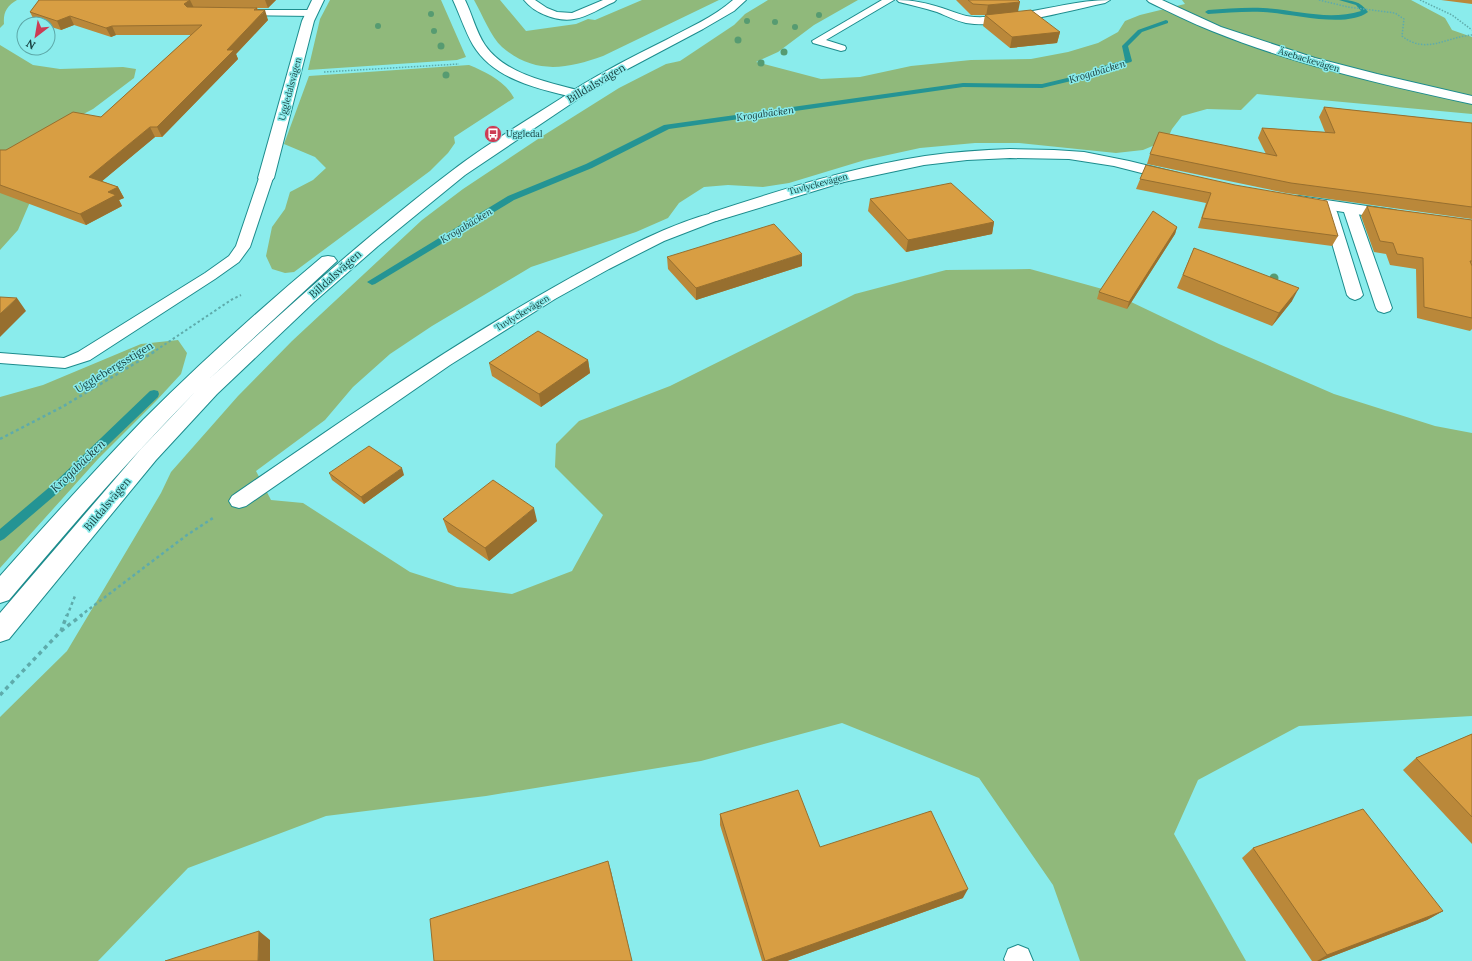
<svg xmlns="http://www.w3.org/2000/svg" width="1472" height="961" font-family="Lora,serif">
	<style>
		.green { fill: #90b97b }
		.lines { fill: none; stroke-linecap: round; stroke-linejoin: round }
		.stream { fill: #249494; fill-rule: evenodd }
		.service-casing { stroke: #1d8c8d; stroke-width: 2 }
		.minor-casing { stroke: #1d8c8d; stroke-width: 2 }
		.tertiary-casing { stroke: #1d8c8d; stroke-width: 2 }
		.path-far3 { stroke: #5eabab; stroke-width: 1.5; stroke-dasharray: 1.5 1.5; stroke-linecap: butt }
		.path-far2 { stroke: #5eabab; stroke-width: 2; stroke-dasharray: 2.5 2.5; stroke-linecap: butt }
		.path-far1 { stroke: #5eabab; stroke-width: 2.5; stroke-dasharray: 3 3; stroke-linecap: butt }
		.path { stroke: #5eabab; stroke-width: 3.5; stroke-dasharray: 4 4; stroke-linecap: butt }
		.service { fill: #fff; fill-rule: evenodd }
		.minor { fill: #fff; fill-rule: evenodd }
		.tertiary { fill: #fff; fill-rule: evenodd }
		.tree { fill: #569b71 }
		.wall { fill: #ba883a }
		.shaded-wall { fill: #976f2f }
		.building { fill: #d89e43; stroke: #976f2f }
		.labels { text-anchor: middle; stroke-width: 3; stroke-linejoin: round; paint-order: stroke }
		.far-street-label { font-size: 9px; fill: #194343; stroke: #8aecec }
		.far-poi-label { font-size: 9px; fill: #194343; stroke: #8aecec; text-anchor: start }
		.far-water-label { font-size: 10px; font-style: italic; fill: #1a3a3a; stroke: #8aecec }
		.street-label { font-size: 11px; fill: #194343; stroke: #8aecec }
		.water-label { font-size: 12px; font-style: italic; fill: #1a3a3a; stroke: #8aecec }
	</style>
	<rect width="100%" height="100%" fill="#8aecec"/>
	<path class="green" d="M 0,0 L 17,0 C 7,6 3,12 4,24 L 0,28 Z
		M 330,0 L 441,0 L 466,57 L 457,60 L 308,70 L 320,19 Z
		M 474,0 L 500,0 L 526,31 L 576,24 L 588,19 L 595,20 L 642,0 L 719,0 L 603,56 C 567,69 534,75 502,47 C 491,37 482,14 474,0 Z
		M 768,0 L 858,0 L 814,25 L 778,52 L 756,62 L 821,79 L 860,77 L 911,66 L 971,60 L 1031,59 L 1068,52 L 1098,43 L 1118,32 L 1125,21 L 1140,15 L 1185,4 L 1182,0 L 1411,0 L 1445,18 L 1452,30 L 1472,37 L 1472,114 L 1257,94 L 1241,110 L 1207,109 L 1182,116 L 1172,129 L 1167,140 L 1143,150 L 1116,153 L 1019,143 L 975,143 L 920,148 L 865,160 L 789,183 L 763,187 L 728,185 L 704,187 L 679,203 L 668,218 L 636,232 L 531,267 L 432,326 L 390,354 L 353,387 L 325,420 L 256,471 L 271,500 L 303,503 L 410,572 L 457,587 L 512,594 L 572,571 L 603,515 L 555,467 L 556,444 L 579,421 L 670,386 L 855,294 L 946,270 L 1030,269 L 1106,290 L 1219,344 L 1334,394 L 1435,426 L 1472,433 L 1472,716 L 1299,726 L 1198,780 L 1174,834 L 1246,961 L 1080,961 L 1053,885 L 979,778 L 842,723 L 701,761 L 486,796 L 326,816 L 188,868 L 98,961 L 0,961 L 0,717 L 67,651 L 161,493 L 171,472 L 238,396 L 292,341 L 422,220 L 463,189 L 541,137 L 619,88 L 666,64 L 680,61 L 734,25 L 745,14 Z
		M 0,45 L 33,65 L 60,69 L 123,67 L 136,69 L 134,78 L 93,109 L 70,121 L 30,202 L 18,230 L 0,250 Z
		M 469,65 C 486,72 505,81 514,98 L 454,137 L 455,143 L 448,153 L 430,171 L 294,272 L 285,273 L 272,269 L 266,256 L 272,227 L 285,209 L 290,192 L 313,180 L 326,168 L 315,157 L 284,144 L 309,76 Z
		M 178,340 L 187,353 L 181,374 L 156,401 L 98,459 L 0,568 L 0,397 L 43,385 L 141,344 Z"/>
	<g class="lines">
		<path class="stream" d="M 1339,0 C 1352,0 1360,1 1368,12 C 1346,29 1290,13 1263,12 C 1245,11 1226,13 1208,14 L 1205,12 L 1208,10 C 1226,9 1245,7 1263,8 C 1296,10 1328,21 1361,11 L 1356,5 Z
			M 1166,20 L 1168,21 L 1168,23 L 1142,32 L 1128,46 L 1132,61 L 1131,62 L 1107,68 L 1092,76 L 1042,88 L 963,87 L 669,129 L 592,168 L 514,200 L 375,284 L 372,285 L 367,282 L 508,196 L 586,164 L 664,125 L 963,83 L 1042,84 L 1088,73 L 1103,66 L 1125,60 L 1122,46 L 1138,30 Z
			M 154,390 L 158,391 L 159,394 L 158,397 L 60,491 L 4,539 L 0,541 L 0,529 L 52,485 L 150,391 Z"/>
		<defs>
			<path id="service" d="M 524,0 L 535,0 L 547,8 L 557,12 L 572,13 L 603,0 L 616,0 L 614,2 C 602,7 588,17 574,19 C 558,22 535,14 524,0 Z
				M 882,0 L 894,0 L 826,40 L 845,46 L 846,48 L 845,50 L 841,51 L 813,43 L 812,41 Z
				M 897,0 C 913,0 927,3 942,8 C 961,14 965,18 986,17 C 1028,16 1068,0 1110,0 L 1105,3 C 1066,11 1005,29 966,23 C 956,21 947,16 937,12 C 925,8 911,5 899,2 Z
				M 241,10 L 312,10 L 317,13 L 312,16 L 238,15 L 236,13 L 238,11 Z
				M 266,174 L 271,175 L 273,178 L 250,247 L 239,262 L 215,279 L 90,360 L 65,368 L 0,363 L 0,353 L 64,358 L 78,352 L 205,273 L 229,256 L 236,246 L 259,178 L 261,175 Z
				M 1350,205 L 1355,206 L 1357,209 L 1392,308 L 1390,311 L 1384,313 L 1378,311 L 1376,308 L 1343,209 L 1345,206 Z
				M 1330,208 L 1335,209 L 1337,212 L 1363,295 L 1360,298 L 1355,300 L 1350,298 L 1347,295 L 1323,212 L 1325,209 Z
				M 716,212 L 721,213 L 723,216 L 721,219 L 664,241 L 609,269 L 555,299 L 450,365 L 246,506 L 239,508 L 232,506 L 229,501 L 232,496 C 343,420 453,343 570,278 C 616,253 665,225 716,212 Z
				M 1018,945 L 1028,949 L 1033,961 L 1005,961 L 1004,959 L 1008,949 Z"/>
			<path id="minor" d="M 312,0 L 324,0 L 314,21 L 274,178 L 271,181 L 266,183 L 261,181 L 258,178 L 302,21 Z
				M 453,0 L 465,0 C 472,14 476,32 485,45 C 506,75 548,82 581,91 L 583,94 L 581,97 L 576,98 C 539,89 494,80 473,45 C 465,31 460,15 453,0 Z
				M 1147,0 L 1162,0 L 1221,27 L 1315,58 L 1377,74 L 1472,96 L 1472,104 C 1384,85 1296,65 1212,31 C 1191,23 1170,12 1149,2 Z
				M 1010,149 L 1054,150 L 1084,152 L 1129,161 L 1178,173 L 1181,176 L 1178,179 L 1173,181 L 1114,166 L 1069,159 L 1010,158 L 967,160 L 924,165 L 844,182 L 716,221 L 710,219 L 708,216 L 710,213 C 781,190 852,167 925,156 C 954,152 982,150 1010,149 Z
				M 1299,196 L 1394,210 L 1400,212 L 1402,215 L 1400,218 L 1394,220 L 1293,204 L 1291,201 L 1293,198 Z"/>
			<path id="tertiary" d="M 733,0 L 746,0 L 734,11 L 703,29 L 620,73 L 581,97 L 465,175 L 378,246 L 314,302 L 217,394 L 156,460 L 9,639 L 0,642 L 0,613 L 140,450 L 196,391 C 130,458 69,529 9,600 L 0,603 L 0,576 C 47,523 94,471 143,420 C 200,363 260,309 322,257 L 328,256 L 334,257 L 337,261 L 207,381 C 287,308 367,235 453,170 C 487,144 524,122 560,99 C 594,76 630,58 666,40 C 688,28 714,17 733,0 Z"/>
		</defs>
		<use href="#service" class="service-casing"/>
		<use href="#minor" class="minor-casing"/>
		<use href="#tertiary" class="tertiary-casing"/>
		<path class="path-far3" d="M 1319,0 L 1348,7 L 1395,13 L 1404,19 L 1402,36 C 1426,55 1446,37 1472,35
			M 1420,0 L 1452,15 L 1472,30
			M 324,72 L 459,64"/>
		<path class="path-far2" d="M 152,353 L 231,300 L 241,295"/>
		<path class="path-far1" d="M 0,439 L 62,407 L 154,352
			M 67,616 L 75,596
			M 80,616 L 187,535 L 213,518"/>
		<path class="path" d="M 61,631 L 82,615
			M 0,695 L 61,631 L 67,615"/>
		<use href="#service" class="service"/>
		<use href="#minor" class="minor"/>
		<use href="#tertiary" class="tertiary"/>
	</g>
	<g class="tree">
		<circle cx="431" cy="14" r="3"/>
		<circle cx="819" cy="15" r="3"/>
		<circle cx="747" cy="21" r="3"/>
		<circle cx="775" cy="22" r="3"/>
		<circle cx="378" cy="26" r="3"/>
		<circle cx="795" cy="27" r="3"/>
		<circle cx="434" cy="31" r="3"/>
		<circle cx="738" cy="40" r="3.5"/>
		<circle cx="441" cy="46" r="3.5"/>
		<circle cx="784" cy="52" r="3.5"/>
		<circle cx="761" cy="63" r="3.5"/>
		<circle cx="446" cy="75" r="3.5"/>
		<circle cx="1274" cy="278" r="4.5"/>
	</g>
	<path class="wall" d="M 39,0 L 276,0 L 268,8 L 257,8 L 258,10 L 268,20 L 236,54 L 238,59 L 162,137 L 155,137 L 102,181 L 118,187 L 124,198 L 119,200 L 122,206 L 86,225 L 0,193 L 0,150 L 6,150 L 101,117 L 191,35 L 116,35 L 111,37 L 74,25 L 61,30 L 48,26 L 48,24 L 43,24 L 35,22 L 30,12 Z
		M 956,0 L 1018,0 L 1018,12 L 1060,32 L 1057,43 L 1010,48 L 983,26 L 985,15 L 971,15 Z
		M 1441,0 L 1472,0 L 1472,4 Z
		M 1324,107 L 1472,123 L 1472,219 L 1286,193 L 1147,164 L 1150,154 L 1266,154 L 1258,138 L 1262,128 L 1325,132 L 1319,117 Z
		M 1146,165 L 1338,236 L 1332,246 L 1198,228 L 1206,203 L 1136,189 Z
		M 870,199 L 994,222 L 992,234 L 906,252 L 868,211 Z
		M 1367,206 L 1472,220 L 1472,329 L 1470,331 L 1417,318 L 1416,269 L 1390,265 L 1386,254 L 1374,252 L 1361,216 Z
		M 1177,227 L 1175,234 L 1127,309 L 1097,299 L 1099,292 Z
		M 1194,248 L 1292,301 L 1272,326 L 1177,288 Z
		M 667,257 L 802,266 L 696,300 L 668,269 Z
		M 588,360 L 590,373 L 541,407 L 492,376 L 489,363 Z
		M 329,473 L 404,475 L 364,504 L 332,480 Z
		M 443,519 L 537,521 L 489,561 L 448,532 Z
		M 1472,734 L 1472,844 L 1403,770 L 1416,758 Z
		M 720,814 L 820,847 L 963,898 L 787,961 L 762,961 L 720,825 Z
		M 1253,848 L 1443,911 L 1427,920 L 1320,961 L 1312,961 L 1242,858 Z"/>
	<path class="shaded-wall" d="M 190,0 L 194,8 L 188,13 L 184,4 Z
		M 265,0 L 276,0 L 268,8 Z
		M 1020,2 L 1018,12 L 986,16 L 988,5 Z
		M 257,8 L 260,16 L 265,10 L 268,20 L 236,54 L 238,59 L 162,137 L 157,127 L 227,50 Z
		M 70,16 L 74,25 L 61,30 L 57,21 Z
		M 112,26 L 116,35 L 111,37 L 106,28 Z
		M 1060,32 L 1057,43 L 1010,48 L 1012,37 Z
		M 150,127 L 155,137 L 95,187 L 89,177 Z
		M 118,187 L 124,198 L 119,200 L 122,206 L 86,225 L 80,214 L 108,192 Z
		M 994,222 L 992,234 L 906,252 L 908,240 Z
		M 1177,227 L 1175,234 L 1127,309 L 1129,302 Z
		M 802,254 L 802,266 L 696,300 L 696,288 Z
		M 1299,288 L 1292,301 L 1272,326 L 1279,313 Z
		M 17,298 L 26,311 L 0,337 L 0,314 Z
		M 588,360 L 590,373 L 541,407 L 539,394 Z
		M 402,468 L 404,475 L 364,504 L 361,497 Z
		M 534,508 L 537,521 L 489,561 L 485,548 Z
		M 608,861 L 611,871 L 632,961 Z
		M 968,889 L 963,898 L 787,961 L 765,961 Z
		M 1443,911 L 1427,920 L 1320,961 L 1317,961 L 1327,955 Z
		M 259,931 L 270,940 L 270,961 L 258,961 Z"/>
	<path class="building" d="M 39,0 L 190,0 L 184,4 L 187,7 L 257,8 L 254,10 L 265,10 L 227,50 L 234,50 L 157,127 L 150,127 L 89,177 L 118,187 L 108,192 L 116,195 L 80,214 L 0,185 L 0,150 L 6,150 L 73,112 L 101,117 L 202,25 L 112,26 L 106,28 L 70,16 L 57,21 L 30,12 Z
		M 968,0 L 1018,0 L 1020,2 L 988,5 L 973,4 Z
		M 1031,10 L 1060,32 L 1012,37 L 985,15 Z
		M 1324,107 L 1472,123 L 1472,207 L 1291,183 L 1150,154 L 1159,132 L 1277,156 L 1262,128 L 1335,133 Z
		M 1146,165 L 1235,185 L 1327,201 L 1338,236 L 1202,218 L 1211,193 L 1140,179 Z
		M 951,183 L 994,222 L 908,240 L 870,199 Z
		M 1367,206 L 1472,220 L 1472,261 L 1470,261 L 1472,266 L 1472,318 L 1424,307 L 1423,258 L 1397,254 L 1393,243 L 1380,241 Z
		M 1153,211 L 1177,227 L 1129,302 L 1099,292 Z
		M 774,224 L 802,254 L 696,288 L 667,257 Z
		M 1194,248 L 1299,288 L 1279,313 L 1183,275 Z
		M 0,297 L 17,298 L 0,314 Z
		M 538,331 L 588,360 L 539,394 L 489,363 Z
		M 369,446 L 402,468 L 361,497 L 329,473 Z
		M 493,480 L 534,508 L 485,548 L 443,519 Z
		M 1472,734 L 1472,817 L 1416,758 Z
		M 798,790 L 820,847 L 931,811 L 968,889 L 765,961 L 720,814 Z
		M 1363,809 L 1443,911 L 1327,955 L 1253,848 Z
		M 608,861 L 632,961 L 434,961 L 430,919 Z
		M 259,931 L 258,961 L 165,961 Z"/>
	<defs>
		<symbol id="bus-disc" viewBox="-11 -11 22 22"><circle r="9.5" fill="#cc3c54" stroke="#8aecec"/><path d="M-5-6H5V4H4V6H2V4H-2V6H-4V4H-5ZM-3.5-4V0h7V-4ZM-3.5 1.2v1.5H-2V1.2ZM2 1.2v1.5H3.5V1.2Z" fill="#fff"/></symbol>
	</defs>
	<g fill-rule="evenodd">
		<use href="#bus-disc" x="483" y="124" width="20" height="20"/>
	</g>
	<g class="labels">
		<g class="far-street-label">
			<text transform="translate(1309 60) rotate(17)" y="3">Äsebackevägen</text>
			<text transform="translate(290 89) rotate(-75)" y="3">Uggledalsvägen</text>
			<text transform="translate(818 184) rotate(-15)" y="3">Tuvlyckevägen</text>
			<text transform="translate(522 313) rotate(-31)" y="3">Tuvlyckevägen</text>
		</g>
		<g class="far-poi-label">
			<text x="506" y="137">Uggledal</text>
		</g>
		<g class="far-water-label">
			<text transform="translate(1097 71) rotate(-17)" y="4">Krogabäcken</text>
			<text transform="translate(765 113) rotate(-8)" y="4">Krogabäcken</text>
			<text transform="translate(466 225) rotate(-31)" y="4">Krogabäcken</text>
		</g>
		<g class="street-label">
			<text transform="translate(596 83) rotate(-31)" y="4">Billdalsvägen</text>
			<text transform="translate(335 274) rotate(-42)" y="4">Billdalsvägen</text>
			<text transform="translate(114 367) rotate(-31)" y="4">Ugglebergsstigen</text>
			<text transform="translate(107 504) rotate(-50)" y="4">Billdalsvägen</text>
		</g>
		<g class="water-label">
			<text transform="translate(78 466) rotate(-44)" y="4">Krogabäcken</text>
		</g>
	</g>
	<g transform="translate(36 36) rotate(211)"><circle r="19" fill="#8aecec" stroke="#5da8a8"/>
	<path d="M0-3L7 15L0 10L-7 15Z" fill="#cc3c54"/>
	<text y="-6" font-size="11" font-weight="bold" text-anchor="middle" fill="#194343">N</text>
	</g>
</svg>
